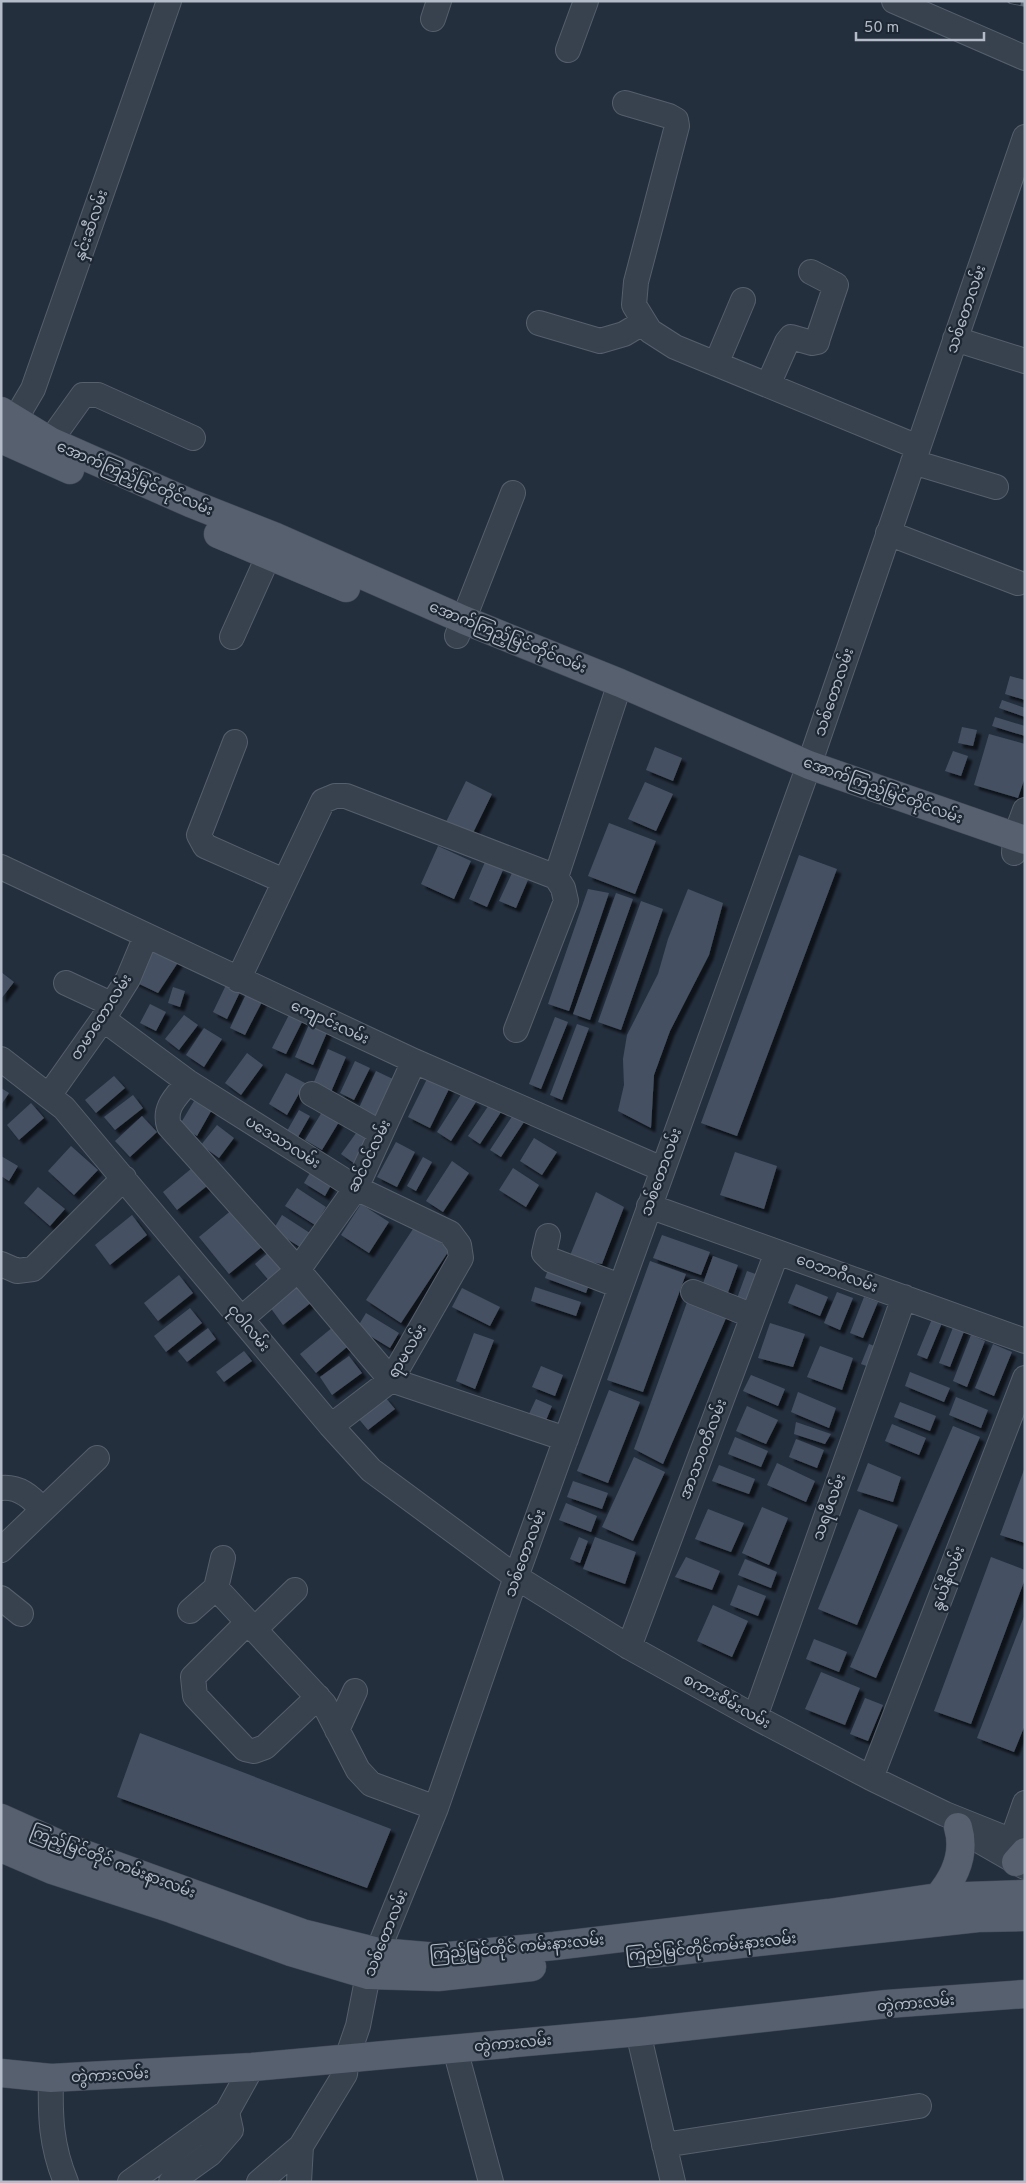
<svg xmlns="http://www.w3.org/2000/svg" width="1026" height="2183" font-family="Overpass,'Noto Sans Myanmar',sans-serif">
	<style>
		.building { fill: #455162; filter: url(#shadow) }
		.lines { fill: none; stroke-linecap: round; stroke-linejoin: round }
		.minor-casing { stroke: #565f6c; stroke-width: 26 }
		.major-casing { stroke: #414a57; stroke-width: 29 }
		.minor { stroke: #38414e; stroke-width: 24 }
		.major { stroke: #56606e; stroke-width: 28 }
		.rail-casing { stroke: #5a6575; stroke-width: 5.5 }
		.rail { stroke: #1d2633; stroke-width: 4; stroke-dasharray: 11; stroke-linecap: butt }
		.labels { text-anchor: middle; stroke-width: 4.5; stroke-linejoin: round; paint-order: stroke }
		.street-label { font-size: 15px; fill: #b4bcc9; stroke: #1d2633 }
	</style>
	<defs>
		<filter id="shadow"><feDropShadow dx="4.5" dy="4.5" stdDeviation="1" flood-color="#0009"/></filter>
	</defs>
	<rect width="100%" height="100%" fill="#242f3e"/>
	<path class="building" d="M 1010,676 L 1025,680 L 1025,700 L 1005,694 Z
		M 1002,700 L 1025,708 L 1025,717 L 999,708 Z
		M 995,717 L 1025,726 L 1025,736 L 992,726 Z
		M 962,727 L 977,730 L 973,746 L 958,743 Z
		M 989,734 L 1025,744 L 1025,777 L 1018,798 L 974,785 Z
		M 655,747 L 682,758 L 673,781 L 646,770 Z
		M 953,751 L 968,756 L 961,776 L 945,771 Z
		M 466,781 L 492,794 L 471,837 L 445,824 Z
		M 645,782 L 673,794 L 656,831 L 628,819 Z
		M 609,823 L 656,841 L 635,894 L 588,876 Z
		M 438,846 L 471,861 L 454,899 L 421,884 Z
		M 799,855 L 837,869 L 737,1136 L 701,1123 Z
		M 485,862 L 503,870 L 487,907 L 469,899 Z
		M 512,873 L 528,880 L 516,908 L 499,901 Z
		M 588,889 L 609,893 L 569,1011 L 548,1004 Z
		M 688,889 L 723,903 L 709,955 L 670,1031 L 654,1075 L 651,1128 L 618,1111 L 624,1085 L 623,1059 L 627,1035 L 658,974 L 668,939 Z
		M 616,893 L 633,899 L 590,1020 L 573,1014 Z
		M 641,901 L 663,909 L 621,1030 L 598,1022 Z
		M 154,946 L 179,961 L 158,993 L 133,981 Z
		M 1,972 L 14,982 L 1,999 Z
		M 226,985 L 240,992 L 227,1019 L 213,1012 Z
		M 173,987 L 185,991 L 180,1007 L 168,1003 Z
		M 247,992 L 263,1000 L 245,1035 L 230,1028 Z
		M 150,1004 L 166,1012 L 156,1031 L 140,1023 Z
		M 292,1009 L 305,1016 L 286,1054 L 272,1048 Z
		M 184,1015 L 198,1025 L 179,1050 L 165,1039 Z
		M 555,1017 L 568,1022 L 541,1089 L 529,1084 Z
		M 311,1020 L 329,1028 L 313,1065 L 295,1057 Z
		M 577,1024 L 589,1028 L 562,1100 L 550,1095 Z
		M 204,1028 L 222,1039 L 204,1067 L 186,1055 Z
		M 328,1049 L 346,1057 L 331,1092 L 313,1084 Z
		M 247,1053 L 263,1065 L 241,1095 L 225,1083 Z
		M 355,1061 L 370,1068 L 354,1100 L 340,1093 Z
		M 376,1071 L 395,1080 L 378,1119 L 358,1110 Z
		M 286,1073 L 305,1083 L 287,1115 L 269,1104 Z
		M 114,1076 L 125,1088 L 96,1113 L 85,1100 Z
		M 428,1077 L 450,1087 L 430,1128 L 408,1117 Z
		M 1,1088 L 9,1093 L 1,1105 Z
		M 462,1093 L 476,1102 L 451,1141 L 437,1132 Z
		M 133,1095 L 143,1108 L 115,1130 L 104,1117 Z
		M 197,1096 L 214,1106 L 197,1136 L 179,1126 Z
		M 493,1099 L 505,1106 L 480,1144 L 468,1136 Z
		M 31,1103 L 44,1118 L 19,1140 L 7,1125 Z
		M 299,1110 L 310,1116 L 298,1137 L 287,1131 Z
		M 322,1112 L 339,1122 L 322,1150 L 305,1140 Z
		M 515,1112 L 526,1119 L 501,1157 L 490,1150 Z
		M 142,1116 L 157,1132 L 130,1157 L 115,1141 Z
		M 217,1125 L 234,1138 L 219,1158 L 201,1145 Z
		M 359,1129 L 373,1138 L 355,1164 L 341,1154 Z
		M 534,1138 L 557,1152 L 542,1175 L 520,1161 Z
		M 396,1142 L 415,1152 L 397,1187 L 377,1177 Z
		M 71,1146 L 98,1170 L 74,1195 L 48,1171 Z
		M 735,1152 L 777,1166 L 764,1209 L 720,1195 Z
		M 1,1156 L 18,1166 L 9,1181 L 1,1176 Z
		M 423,1157 L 432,1162 L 416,1191 L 407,1186 Z
		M 452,1161 L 469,1173 L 443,1212 L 426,1201 Z
		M 197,1164 L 212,1182 L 177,1210 L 163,1192 Z
		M 314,1166 L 335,1178 L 325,1196 L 304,1183 Z
		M 513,1168 L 539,1185 L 526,1207 L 499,1190 Z
		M 38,1187 L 65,1209 L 50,1226 L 24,1203 Z
		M 297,1188 L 326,1207 L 315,1225 L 285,1206 Z
		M 596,1192 L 624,1207 L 602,1264 L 569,1258 Z
		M 361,1204 L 389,1222 L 369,1253 L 341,1235 Z
		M 233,1209 L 263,1246 L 229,1274 L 199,1237 Z
		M 132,1215 L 147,1235 L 110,1265 L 95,1245 Z
		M 282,1215 L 313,1235 L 303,1249 L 273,1230 Z
		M 415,1226 L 450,1249 L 401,1323 L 366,1300 Z
		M 662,1235 L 710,1252 L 701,1275 L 653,1258 Z
		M 270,1251 L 287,1270 L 271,1283 L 255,1264 Z
		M 713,1256 L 738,1265 L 726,1298 L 701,1289 Z
		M 551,1261 L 592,1276 L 586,1293 L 545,1278 Z
		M 650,1261 L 686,1274 L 643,1392 L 607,1380 Z
		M 747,1271 L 764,1277 L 753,1307 L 736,1301 Z
		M 179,1275 L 193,1293 L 158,1321 L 144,1303 Z
		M 796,1284 L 828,1297 L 820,1316 L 788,1303 Z
		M 298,1285 L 312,1302 L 283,1325 L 270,1307 Z
		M 535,1287 L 581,1302 L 576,1316 L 531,1301 Z
		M 462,1288 L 500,1307 L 490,1326 L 452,1307 Z
		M 837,1292 L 853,1298 L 840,1330 L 824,1323 Z
		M 690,1294 L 730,1309 L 663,1464 L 634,1449 Z
		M 864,1297 L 878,1302 L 863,1338 L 850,1333 Z
		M 190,1308 L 202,1323 L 166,1352 L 154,1336 Z
		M 366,1313 L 399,1333 L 390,1348 L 357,1328 Z
		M 932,1319 L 942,1323 L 927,1359 L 917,1355 Z
		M 338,1323 L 353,1342 L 316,1373 L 300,1354 Z
		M 770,1323 L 805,1334 L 793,1367 L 758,1358 Z
		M 954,1325 L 965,1329 L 950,1367 L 939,1363 Z
		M 208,1328 L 216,1339 L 187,1362 L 178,1351 Z
		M 474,1333 L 494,1340 L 475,1389 L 456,1381 Z
		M 971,1335 L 985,1341 L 967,1387 L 953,1381 Z
		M 869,1344 L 883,1349 L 875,1369 L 861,1364 Z
		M 993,1344 L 1012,1352 L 994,1396 L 975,1388 Z
		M 820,1346 L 853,1358 L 842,1390 L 807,1377 Z
		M 244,1351 L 252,1361 L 224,1382 L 216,1372 Z
		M 349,1356 L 362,1373 L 332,1395 L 320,1377 Z
		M 541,1366 L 563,1375 L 555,1396 L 532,1387 Z
		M 910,1372 L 950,1388 L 944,1402 L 905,1386 Z
		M 751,1375 L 785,1389 L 778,1406 L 743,1391 Z
		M 609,1390 L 640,1402 L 608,1483 L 577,1471 Z
		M 798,1392 L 836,1408 L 829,1428 L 791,1412 Z
		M 385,1397 L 395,1409 L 368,1430 L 358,1418 Z
		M 956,1397 L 988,1410 L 981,1428 L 949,1415 Z
		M 536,1399 L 552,1406 L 544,1425 L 527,1418 Z
		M 900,1402 L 936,1416 L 930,1431 L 894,1417 Z
		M 747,1406 L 778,1420 L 766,1444 L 736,1431 Z
		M 796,1422 L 831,1434 L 825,1444 L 794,1434 Z
		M 892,1424 L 926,1438 L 919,1455 L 885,1441 Z
		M 953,1426 L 980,1437 L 876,1678 L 850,1667 Z
		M 735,1437 L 768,1451 L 761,1467 L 728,1454 Z
		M 796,1439 L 824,1450 L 817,1468 L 789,1457 Z
		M 634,1457 L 665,1472 L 633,1541 L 602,1527 Z
		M 777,1463 L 815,1481 L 806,1502 L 767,1485 Z
		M 868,1463 L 901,1477 L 893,1502 L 857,1491 Z
		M 719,1465 L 755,1479 L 749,1494 L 712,1481 Z
		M 1025,1467 L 1025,1543 L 1000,1535 Z
		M 573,1481 L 608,1493 L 602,1509 L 567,1497 Z
		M 566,1503 L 597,1516 L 591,1532 L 559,1520 Z
		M 762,1507 L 788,1518 L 769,1565 L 742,1553 Z
		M 708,1509 L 744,1523 L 731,1552 L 695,1539 Z
		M 859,1509 L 898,1525 L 857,1625 L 818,1609 Z
		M 579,1537 L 588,1541 L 580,1563 L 570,1559 Z
		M 595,1537 L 636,1552 L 625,1584 L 583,1569 Z
		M 686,1557 L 720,1571 L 712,1590 L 675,1577 Z
		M 991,1557 L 1025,1570 L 1025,1579 L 971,1724 L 934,1711 Z
		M 745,1559 L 777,1572 L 771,1588 L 738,1575 Z
		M 738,1585 L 766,1596 L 758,1616 L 730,1605 Z
		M 713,1605 L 748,1621 L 732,1657 L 697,1641 Z
		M 1025,1614 L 1025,1725 L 1014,1752 L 977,1738 Z
		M 814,1639 L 847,1652 L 839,1672 L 806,1659 Z
		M 821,1672 L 860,1688 L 845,1725 L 805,1709 Z
		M 865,1698 L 883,1705 L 868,1741 L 850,1734 Z
		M 140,1733 L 391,1829 L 367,1888 L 117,1797 Z"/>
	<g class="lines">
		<defs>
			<path id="minor" d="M 894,1 L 1025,58
				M 433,19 L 439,1
				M 568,50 L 586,1
				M 625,103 L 669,116 L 676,120 L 677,126 L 636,282 L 634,305 L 650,331 L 675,347 L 918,447
				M 539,323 L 600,341 L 624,334 L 644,322
				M 955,339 L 1025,361
				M 716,364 L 743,300
				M 768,385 L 787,342 L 791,337 L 812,343 L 817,342 L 818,338 L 836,285 L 811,272
				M 6,435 L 33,389 L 169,1
				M 50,441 L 83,395 L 98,395 L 193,438
				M 913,462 L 996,487
				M 888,533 L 1018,583
				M 457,636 L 513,493
				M 232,637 L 276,539
				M 235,742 L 199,835 L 205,846 L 284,881
				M 1014,853 L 1015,837 L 1025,810
				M 1,867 L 414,1061 L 662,1169
				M 556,877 L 620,683
				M 238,980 L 323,801 L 335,796 L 346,796 L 556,877 L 563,888 L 566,901 L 516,1030
				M 66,983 L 111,1004
				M 103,1019 L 188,1082 L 356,1188 L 450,1233 L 459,1245 L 461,1258 L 391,1380 L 331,1426
				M 1,1059 L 64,1108 L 331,1426 L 371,1470 L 516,1577 L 629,1647 L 755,1717 L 871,1778 L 945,1814 L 1025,1846
				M 188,1082 C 177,1096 163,1107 169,1126 L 298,1270 L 391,1380 L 566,1439
				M 50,1094 L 103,1019 L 128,979 L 146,936
				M 312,1094 L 381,1133
				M 649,1206 L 1025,1341
				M 548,1236 L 544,1253 L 551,1260 L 620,1286
				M 1,1264 L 17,1271 L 33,1269 L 124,1178
				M 693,1292 L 753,1316
				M 241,1319 L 298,1270 L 356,1188 L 414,1061
				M 1,1488 C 19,1486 32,1497 42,1510
				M 1,1550 L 97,1458
				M 223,1558 L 216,1588 L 324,1704 L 358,1770 L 371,1784 L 436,1808
				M 1,1598 L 21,1614
				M 190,1611 L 216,1588
				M 248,1622 L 193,1677 L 195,1696 L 245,1749 L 254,1751 L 265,1747 L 318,1697
				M 254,1630 L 295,1590
				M 629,1647 L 777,1252
				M 755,1717 L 904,1297
				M 337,1730 L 355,1691
				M 871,1778 L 1025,1378
				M 971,1836 L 1025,1867
				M 1012,1840 L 1025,1803
				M 638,2032 L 673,2182
				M 455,2049 L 491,2182
				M 51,2078 C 50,2116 51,2146 66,2182
				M 664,2145 L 919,2106
				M 130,2182 L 227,2112 L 252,2067
				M 171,2182 L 210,2154 L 231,2130 L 227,2112
				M 259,2182 L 301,2146 L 345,2074 L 347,2058 L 358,2026 L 368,1975 L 436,1808 L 516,1577 L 809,765 L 1025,137
				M 299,2182 L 301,2146"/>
			<path id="major" d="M 1,411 L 50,441 L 190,503 L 276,537 L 464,620 L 620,683 L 809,765 L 1025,840
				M 1,439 L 70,470
				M 218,534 L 346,588
				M 1,1818 L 70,1849 L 302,1933 L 379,1952 L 438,1957 L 554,1946 L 829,1913 L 938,1897 L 1025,1894
				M 1,1848 L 52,1870 L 172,1909 L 291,1952 L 368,1975 L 438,1977 L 532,1967
				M 1016,1862 L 1025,1852
				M 938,1897 C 955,1877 966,1854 958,1827
				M 650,1954 L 978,1918 L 1025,1917
				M 1,2073 L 51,2078 L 252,2067 L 638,2032 L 887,2004 L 1025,1994"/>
		</defs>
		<use href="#minor" class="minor-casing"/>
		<use href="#major" class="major-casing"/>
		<use href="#minor" class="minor"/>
		<use href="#major" class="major"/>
		<defs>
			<path id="rail" d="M 1010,1 L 1025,4"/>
		</defs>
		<use href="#rail" class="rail-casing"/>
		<use href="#rail" class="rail"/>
	</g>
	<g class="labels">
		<g class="street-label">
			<text transform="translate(91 225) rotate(-71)" y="5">နှင်းဆီလမ်း</text>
			<text transform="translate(966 309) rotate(-71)" y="5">သစ်တောလမ်း</text>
			<text transform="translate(135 478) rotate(23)" y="5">အောက်ကြည့်မြင်တိုင်လမ်း</text>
			<text transform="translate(508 637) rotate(22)" y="5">အောက်ကြည့်မြင်တိုင်လမ်း</text>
			<text transform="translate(834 692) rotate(-71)" y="5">သစ်တောလမ်း</text>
			<text transform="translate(883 790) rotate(20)" y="5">အောက်ကြည့်မြင်တိုင်လမ်း</text>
			<text transform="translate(101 1017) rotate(-57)" y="5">တမာတောလမ်း</text>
			<text transform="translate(330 1022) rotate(25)" y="5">ကျောင်းလမ်း</text>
			<text transform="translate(283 1142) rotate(32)" y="5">ပဒေသာလမ်း</text>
			<text transform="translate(369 1156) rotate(-64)" y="5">ဆင်ဝင်လမ်း</text>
			<text transform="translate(661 1172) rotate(-70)" y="5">သစ်တောလမ်း</text>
			<text transform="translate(837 1273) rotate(20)" y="5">ဝေဘာဂီလမ်း</text>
			<text transform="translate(249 1328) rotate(50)" y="5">ငုဝါလမ်း</text>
			<text transform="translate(407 1351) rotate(-59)" y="5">ရာမလမ်း</text>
			<text transform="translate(703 1449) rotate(-69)" y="5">အာသာဝတီလမ်း</text>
			<text transform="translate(829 1507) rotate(-70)" y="5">သရဖီလမ်း</text>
			<text transform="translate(525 1553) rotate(-70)" y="5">သစ်တောလမ်း</text>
			<text transform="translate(948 1578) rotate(-69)" y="5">နွယ်နီလမ်း</text>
			<text transform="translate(727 1701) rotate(29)" y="5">စကားစိမ်းလမ်း</text>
			<text transform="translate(113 1862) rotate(21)" y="5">ကြည့်မြင်တိုင် ကမ်းနားလမ်း</text>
			<text transform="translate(386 1933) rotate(-68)" y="5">သစ်တောလမ်း</text>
			<text transform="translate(517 1947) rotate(-5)" y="5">ကြည့်မြင်တိုင် ကမ်းနားလမ်း</text>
			<text transform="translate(711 1947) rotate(-6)" y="5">ကြည်မြင်တိုင်ကမ်းနားလမ်း</text>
			<text transform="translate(916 2003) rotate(-5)" y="5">တွဲကားလမ်း</text>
			<text transform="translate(513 2043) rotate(-5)" y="5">တွဲကားလမ်း</text>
			<text transform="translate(110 2075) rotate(-3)" y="5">တွဲကားလမ်း</text>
		</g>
	</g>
	<rect width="1026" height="2183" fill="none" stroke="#b4bcc9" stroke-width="5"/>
	<path d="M856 32v8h128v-8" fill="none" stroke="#b4bcc9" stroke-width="2.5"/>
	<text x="864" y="32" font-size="15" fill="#b4bcc9" stroke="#1d2633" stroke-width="4" paint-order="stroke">50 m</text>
</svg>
